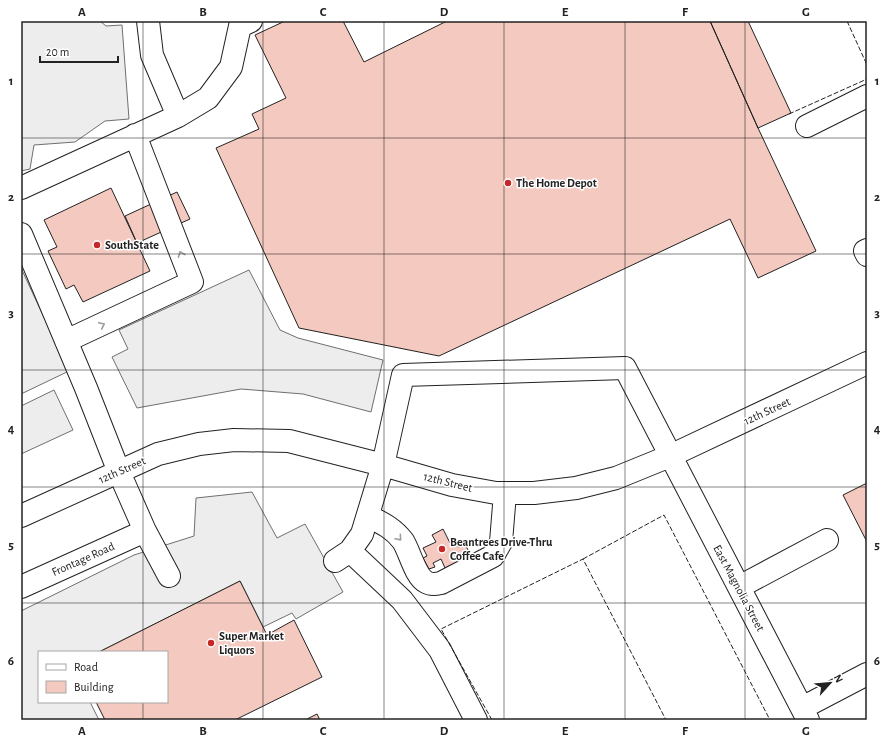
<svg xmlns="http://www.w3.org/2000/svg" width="888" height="741" font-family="'Alegreya Sans',sans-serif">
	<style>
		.parking { fill: #ededed; stroke: #6f6f6f }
		.building { fill: #f3c9c0; stroke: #222 }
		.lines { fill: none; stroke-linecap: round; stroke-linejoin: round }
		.minor-casing { stroke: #222; stroke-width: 24 }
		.minor { stroke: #fff; stroke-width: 22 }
		.fence { stroke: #222; stroke-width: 1; stroke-dasharray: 5 2; stroke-linecap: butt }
		.oneway { stroke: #9c9c9c }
		.grid { fill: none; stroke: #222; stroke-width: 1; stroke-opacity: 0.55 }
		.poi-dot { fill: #c62828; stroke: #fff; stroke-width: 1.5 }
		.labels { text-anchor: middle; stroke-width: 3; stroke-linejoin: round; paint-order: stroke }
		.poi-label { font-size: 12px; font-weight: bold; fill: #222; stroke: #fff; text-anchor: start }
		.street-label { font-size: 12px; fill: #222; stroke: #fff }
		.neatline { fill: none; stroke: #222; stroke-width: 1.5 }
		.grid-label { font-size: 13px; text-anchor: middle; font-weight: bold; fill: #222 }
	</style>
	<rect width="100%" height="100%" fill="#fff"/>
	<path class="parking" d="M 21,21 L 100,21 L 106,26 L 122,25 L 129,119 L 105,121 L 75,142 L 34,145 L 30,169 L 21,171 Z
		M 21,268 L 69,371 L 21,394 Z
		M 249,270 L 280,330 L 298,338 L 383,360 L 371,412 L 303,394 L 241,389 L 137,408 L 112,357 L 128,349 L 119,330 Z
		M 54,390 L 73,430 L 21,454 L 21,406 Z
		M 252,492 L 277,538 L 305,524 L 343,592 L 296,619 L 292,613 L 263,627 L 240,581 L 99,652 L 39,652 L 39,702 L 90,702 L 99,720 L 21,720 L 21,611 L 134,555 L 194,536 L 196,498 Z"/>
	<path class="building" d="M 285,21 L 343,21 L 364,62 L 447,21 L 710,21 L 758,128 L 816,251 L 758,278 L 730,219 L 439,356 L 299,328 L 216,148 L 259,129 L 252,114 L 286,98 L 255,35 Z
		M 710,21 L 748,21 L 791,113 L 758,128 Z
		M 111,188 L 150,271 L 83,302 L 74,285 L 66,289 L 48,251 L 57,247 L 44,220 Z
		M 177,192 L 190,219 L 137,243 L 125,216 Z
		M 867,483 L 867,542 L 843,495 Z
		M 443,529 L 450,543 L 459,547 L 465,544 L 471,556 L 445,568 L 441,559 L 433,563 L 435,567 L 429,569 L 423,558 L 427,556 L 423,548 L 436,542 L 432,535 Z
		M 240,581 L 267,635 L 294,620 L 322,677 L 235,720 L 105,720 L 96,702 L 167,702 L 167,652 L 99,652 Z
		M 317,714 L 320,720 L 305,720 Z"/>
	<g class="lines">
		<defs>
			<path id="minor" d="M 148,21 L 152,55 L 178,116
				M 807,126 L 867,96
				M 21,188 L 178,116 L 208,98 L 231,67 L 240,26 L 251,21
				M 21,234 L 86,388 L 119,472 L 145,531 L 169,576
				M 867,250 L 865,251 L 867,255
				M 66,341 L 192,282 L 135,135
				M 21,516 L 158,454 L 199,444 L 234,440 L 289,441 L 383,465 L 452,485 L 496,493 L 534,493 L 576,488 L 616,478 L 670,456 L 867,363
				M 368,516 C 382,523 393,528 403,541 C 410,552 415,576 426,582 C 431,585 436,584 441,583 L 493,556 L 501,542 L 505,493
				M 350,551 L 402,600 L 440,650 L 476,720
				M 335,561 L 350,551 L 362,534 L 383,465 L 403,375 L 625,368 L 808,720
				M 21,587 L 145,531
				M 739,587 L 827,540
				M 802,708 L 867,674"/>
		</defs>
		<use href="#minor" class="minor-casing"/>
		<use href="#minor" class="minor"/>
		<path class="fence" d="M 847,21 L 867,65
			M 789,114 L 867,79
			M 583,559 L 664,515 L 770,720
			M 492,720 L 441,629 L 583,559 L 666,720"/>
	</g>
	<defs><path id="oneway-chevron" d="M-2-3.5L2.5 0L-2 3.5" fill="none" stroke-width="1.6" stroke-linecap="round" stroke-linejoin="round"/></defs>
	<g class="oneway">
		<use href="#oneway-chevron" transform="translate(181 254) rotate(-111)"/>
		<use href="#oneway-chevron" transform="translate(102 325) rotate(-25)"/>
		<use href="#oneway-chevron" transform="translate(399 538) rotate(49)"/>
	</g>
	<path class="grid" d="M 143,21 L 143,652M 263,21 L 263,720M 384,21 L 384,720M 504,21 L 504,720M 625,21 L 625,720M 745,21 L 745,720M 21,138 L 867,138M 21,254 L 867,254M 21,370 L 867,370M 21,487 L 867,487M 21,603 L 867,603M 143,702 L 143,720"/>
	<g class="poi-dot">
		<circle cx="508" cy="183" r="4"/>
		<circle cx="97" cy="245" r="4"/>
		<circle cx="442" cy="549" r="4"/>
		<circle cx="211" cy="643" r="4"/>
	</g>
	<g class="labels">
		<g class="poi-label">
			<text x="516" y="187">The Home Depot</text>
			<text x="105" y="249">SouthState</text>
			<text x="450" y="546">Beantrees Drive-Thru<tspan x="450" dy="14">Coffee Cafe</tspan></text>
			<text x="219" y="640">Super Market<tspan x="219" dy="14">Liquors</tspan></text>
		</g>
		<g class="street-label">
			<text transform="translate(767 411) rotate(-25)" y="4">12th Street</text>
			<text transform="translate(122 470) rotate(-24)" y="4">12th Street</text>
			<text transform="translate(448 482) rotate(14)" y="4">12th Street</text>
			<text transform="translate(83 559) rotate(-24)" y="4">Frontage Road</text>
			<text transform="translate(739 588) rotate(62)" y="4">East Magnolia Street</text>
		</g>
	</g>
	<rect width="888" height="741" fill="none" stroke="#ffffff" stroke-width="44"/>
	<rect x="38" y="651" width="130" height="52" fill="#ffffff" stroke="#a7a7a7"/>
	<rect x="46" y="664" width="20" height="6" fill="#ffffff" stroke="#a7a7a7"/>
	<text x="74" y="671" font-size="12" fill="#222222">Road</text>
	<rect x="46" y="681" width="20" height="12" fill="#f3c9c0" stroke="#a7a7a7"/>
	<text x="74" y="691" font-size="12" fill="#222222">Building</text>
	<g transform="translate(830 683) rotate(63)" stroke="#ffffff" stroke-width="3" paint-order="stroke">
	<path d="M0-3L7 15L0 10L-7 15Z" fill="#222222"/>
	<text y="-6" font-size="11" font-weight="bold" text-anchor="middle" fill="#222222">N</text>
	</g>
	<path d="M40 56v6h78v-6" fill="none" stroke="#222222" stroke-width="2"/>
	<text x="46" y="56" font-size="12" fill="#222222" stroke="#ffffff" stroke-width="3" paint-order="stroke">20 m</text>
	<rect x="22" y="22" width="844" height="697" class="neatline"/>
	<g class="grid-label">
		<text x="82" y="16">A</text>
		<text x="203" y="16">B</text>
		<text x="323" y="16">C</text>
		<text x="444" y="16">D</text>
		<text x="565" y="16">E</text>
		<text x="685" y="16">F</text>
		<text x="806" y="16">G</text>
		<text x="11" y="85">1</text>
		<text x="877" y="85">1</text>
		<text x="11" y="201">2</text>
		<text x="877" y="201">2</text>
		<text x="11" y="317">3</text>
		<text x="877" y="317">3</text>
		<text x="11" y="433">4</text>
		<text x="877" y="433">4</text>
		<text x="11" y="549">5</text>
		<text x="877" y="549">5</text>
		<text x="11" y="665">6</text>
		<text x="877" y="665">6</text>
		<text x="82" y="735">A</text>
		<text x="203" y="735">B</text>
		<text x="323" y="735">C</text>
		<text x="444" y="735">D</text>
		<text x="565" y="735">E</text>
		<text x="685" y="735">F</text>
		<text x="806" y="735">G</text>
	</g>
</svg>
